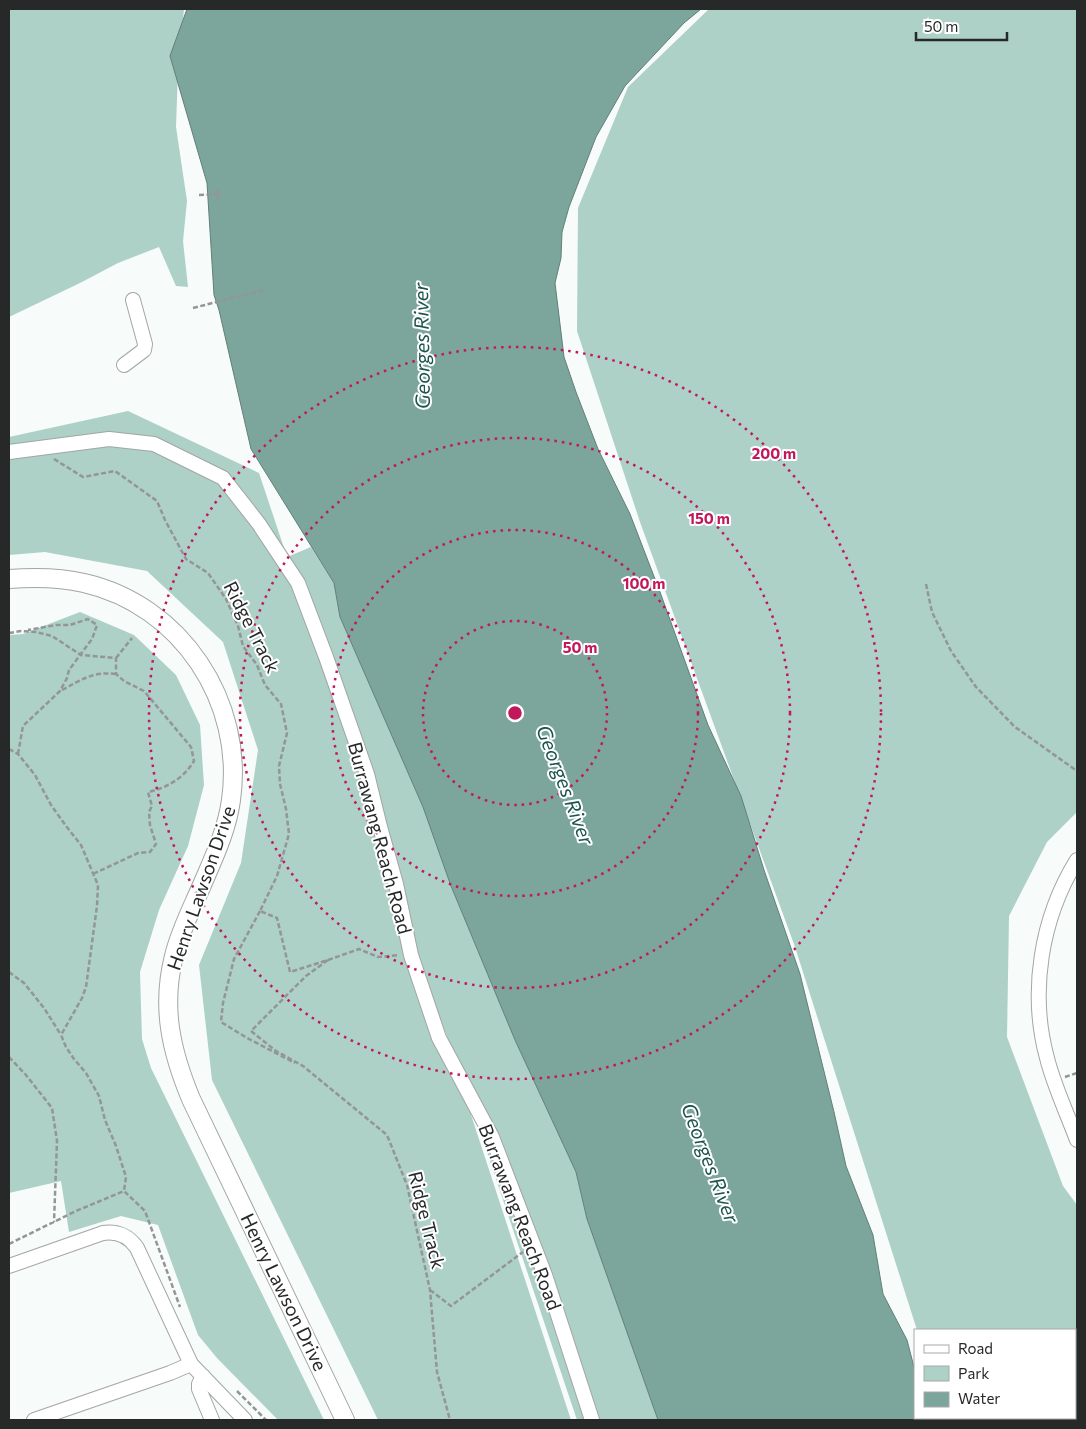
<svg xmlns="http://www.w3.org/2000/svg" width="1086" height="1429" font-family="Commissioner,sans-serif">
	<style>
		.green { fill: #add0c7 }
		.water { fill: #7ca59b; stroke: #628078 }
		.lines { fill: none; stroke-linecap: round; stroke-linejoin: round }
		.minor-casing { stroke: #a2a6a5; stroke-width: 16 }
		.major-casing { stroke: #a2a6a5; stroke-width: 20 }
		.path { stroke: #939695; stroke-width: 2.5; stroke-dasharray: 5 2.5; stroke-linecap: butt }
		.minor { stroke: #fff; stroke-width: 14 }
		.major { stroke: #fff; stroke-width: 18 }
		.ring { fill: none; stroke: #c2185b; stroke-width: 2.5; stroke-dasharray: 2.5 5 }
		.labels { text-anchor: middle; stroke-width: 4; stroke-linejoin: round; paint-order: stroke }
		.street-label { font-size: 19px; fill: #272828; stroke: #fff }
		.water-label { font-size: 20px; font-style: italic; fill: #1c554a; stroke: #fff }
		.centre { fill: #c2185b; stroke: #fff; stroke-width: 2.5 }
		.ring-label { font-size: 15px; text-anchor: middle; font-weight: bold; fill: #c2185b; stroke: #fff; stroke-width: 4; stroke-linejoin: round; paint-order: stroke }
	</style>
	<rect width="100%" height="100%" fill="#f7fbfa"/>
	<path class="green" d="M 9,9 L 184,9 L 178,69 L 176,127 L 187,201 L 183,241 L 188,287 L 176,286 L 159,247 L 118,263 L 80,283 L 9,317 Z
		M 709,9 L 1077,9 L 1077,812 L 1047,842 L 1009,916 L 1007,1037 L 1063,1186 L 1077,1205 L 1077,1420 L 965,1420 L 964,1418 L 1075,1418 L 1075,1330 L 917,1330 L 795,947 L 640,522 L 577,331 L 578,208 L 628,87 Z
		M 128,411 L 259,473 L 287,557 L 311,547 L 334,583 L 340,617 L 423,807 L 451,886 L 515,1040 L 576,1172 L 587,1219 L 658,1420 L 577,1420 L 454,1054 L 437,1011 L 571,1420 L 378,1420 L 212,1080 L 199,965 L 241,863 L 258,750 L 223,642 L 147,571 L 45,552 L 9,555 L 9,437 Z
		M 80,612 L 134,635 L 176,675 L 200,725 L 204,785 L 188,846 L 159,910 L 140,972 L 142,1039 L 151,1068 L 324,1420 L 278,1420 L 217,1358 L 198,1335 L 158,1225 L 121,1216 L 69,1232 L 61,1181 L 9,1193 L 9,635 L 23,634 Z"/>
	<path class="water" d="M 187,9 L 701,9 L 684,23 L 625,86 L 596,137 L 569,207 L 562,232 L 561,258 L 555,283 L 564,357 L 576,392 L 598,449 L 630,514 L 660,592 L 708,725 L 741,796 L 764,870 L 800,974 L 834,1112 L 846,1166 L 873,1235 L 883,1294 L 907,1340 L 915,1371 L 915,1418 L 937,1418 L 938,1420 L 658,1420 L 587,1219 L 576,1172 L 515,1040 L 451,886 L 423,807 L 340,617 L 334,583 L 251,449 L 219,310 L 214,295 L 207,183 L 170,56 Z"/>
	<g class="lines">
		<defs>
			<path id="minor" d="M 124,365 L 144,350 L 145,344 L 133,300
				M 9,452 L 109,439 L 154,444 L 223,478 L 259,524 L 298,583 L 326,657 L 367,774 L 380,827 L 396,884 L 411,955 L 439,1038 L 492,1137 L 545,1275 L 592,1420
				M 1077,860 C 1041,918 1029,992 1047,1058 C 1054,1086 1067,1113 1077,1140
				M 9,1266 L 103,1233 C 117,1231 129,1236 137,1248 L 191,1364 L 245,1420
				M 203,1376 L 199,1384 L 199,1389 L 212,1420
				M 34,1420 L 170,1373 L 191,1364"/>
			<path id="major" d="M 9,579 C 34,577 59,577 84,583 C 181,605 245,702 231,800 C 227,830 214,857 202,885 C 192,908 180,931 174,956 C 161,1007 171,1051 191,1099 L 345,1420"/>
		</defs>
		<use href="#minor" class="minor-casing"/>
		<use href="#major" class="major-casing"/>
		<path class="path" d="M 218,189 L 218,200
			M 199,195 L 222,194
			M 193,308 L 264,290
			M 54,459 L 83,477 L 115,471 L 157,501 L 165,520 L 186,559 L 208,573 L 226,599 L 238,626 L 243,646 L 257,665 L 265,685 L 281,704 L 287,733 L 279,766 L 280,784 L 286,809 L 289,834 L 277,876 L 260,911 L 277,918 L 290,972 L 328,960 L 306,976 L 251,1031 L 276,1051 L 303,1066 L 387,1135 L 407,1185 L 430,1290 L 437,1372 L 450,1420
			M 926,584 L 932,612 L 951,651 L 976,687 L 1015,727 L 1077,771
			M 9,633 L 21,631 L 36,632 L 52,636 L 81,655 L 116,658 L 116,674 L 124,681 L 144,691 L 191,747 L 194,761 C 184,778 167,788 148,792 L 152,806 L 149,812 L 150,825 L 156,844 L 150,852 L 138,853 L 93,874
			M 116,658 L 132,638
			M 62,690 C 81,680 93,671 116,674
			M 9,749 L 18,754 L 35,775 L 51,805 L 66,826 L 81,845 L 98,885 L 97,906 L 86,987 L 82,998 L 61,1035 L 66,1047 L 74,1059 L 86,1073 L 99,1096 L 105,1120 L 116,1146 L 126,1177 L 124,1191
			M 18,754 L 23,726 L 60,691 L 67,678 L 69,670 L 92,639 L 97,625 L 88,619 L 70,625 L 56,625 L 28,630
			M 260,911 L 234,959 L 223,1003 L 221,1022 L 247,1038 L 295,1063
			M 328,960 L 359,949 L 378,957 L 399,955
			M 9,972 L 24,983 L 44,1008 L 61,1035
			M 9,1057 L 26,1075 L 52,1108 L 57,1141 L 54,1222
			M 1065,1077 L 1077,1073
			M 9,1244 L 76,1211 L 124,1191 L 145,1211 L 180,1307
			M 430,1290 L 451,1306 L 523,1252
			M 237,1391 L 266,1420"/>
		<use href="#minor" class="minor"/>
		<use href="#major" class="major"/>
	</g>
	<g class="ring">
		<circle cx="515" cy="713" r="92"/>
		<circle cx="515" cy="713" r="183"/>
		<circle cx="515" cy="713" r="275"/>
		<circle cx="515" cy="713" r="366"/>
	</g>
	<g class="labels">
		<g class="street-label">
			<text transform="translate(252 627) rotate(63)" y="7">Ridge Track</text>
			<text transform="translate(380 838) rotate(75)" y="7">Burrawang Reach Road</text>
			<text transform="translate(201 888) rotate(-71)" y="7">Henry Lawson Drive</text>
			<text transform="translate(520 1217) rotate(69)" y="7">Burrawang Reach Road</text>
			<text transform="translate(427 1220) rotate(76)" y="7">Ridge Track</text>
			<text transform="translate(284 1292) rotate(64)" y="7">Henry Lawson Drive</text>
		</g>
		<g class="water-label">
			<text transform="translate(422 346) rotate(-91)" y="7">Georges River</text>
			<text transform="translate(565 785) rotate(69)" y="7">Georges River</text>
			<text transform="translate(710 1163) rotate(69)" y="7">Georges River</text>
		</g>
	</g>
	<circle cx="515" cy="713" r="8" class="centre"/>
	<g class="ring-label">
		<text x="774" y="459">200 m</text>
		<text x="709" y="524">150 m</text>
		<text x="644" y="589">100 m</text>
		<text x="580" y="653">50 m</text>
	</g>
	<rect width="1086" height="1429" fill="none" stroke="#272828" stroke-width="20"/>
	<rect x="914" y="1329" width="162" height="90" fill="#ffffff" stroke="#a9a9a9"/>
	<rect x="924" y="1345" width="25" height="8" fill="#ffffff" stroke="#a9a9a9"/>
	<text x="958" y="1354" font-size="15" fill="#272828">Road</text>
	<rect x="924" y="1366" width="25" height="15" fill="#add0c7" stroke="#a9a9a9"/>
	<text x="958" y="1379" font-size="15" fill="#272828">Park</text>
	<rect x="924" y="1392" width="25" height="15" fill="#7ca59b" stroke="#a9a9a9"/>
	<text x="958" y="1404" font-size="15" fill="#272828">Water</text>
	<path d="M916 32v8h91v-8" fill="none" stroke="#272828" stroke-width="2.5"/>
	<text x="924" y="32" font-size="15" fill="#272828" stroke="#ffffff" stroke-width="4" paint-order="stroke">50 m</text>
</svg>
